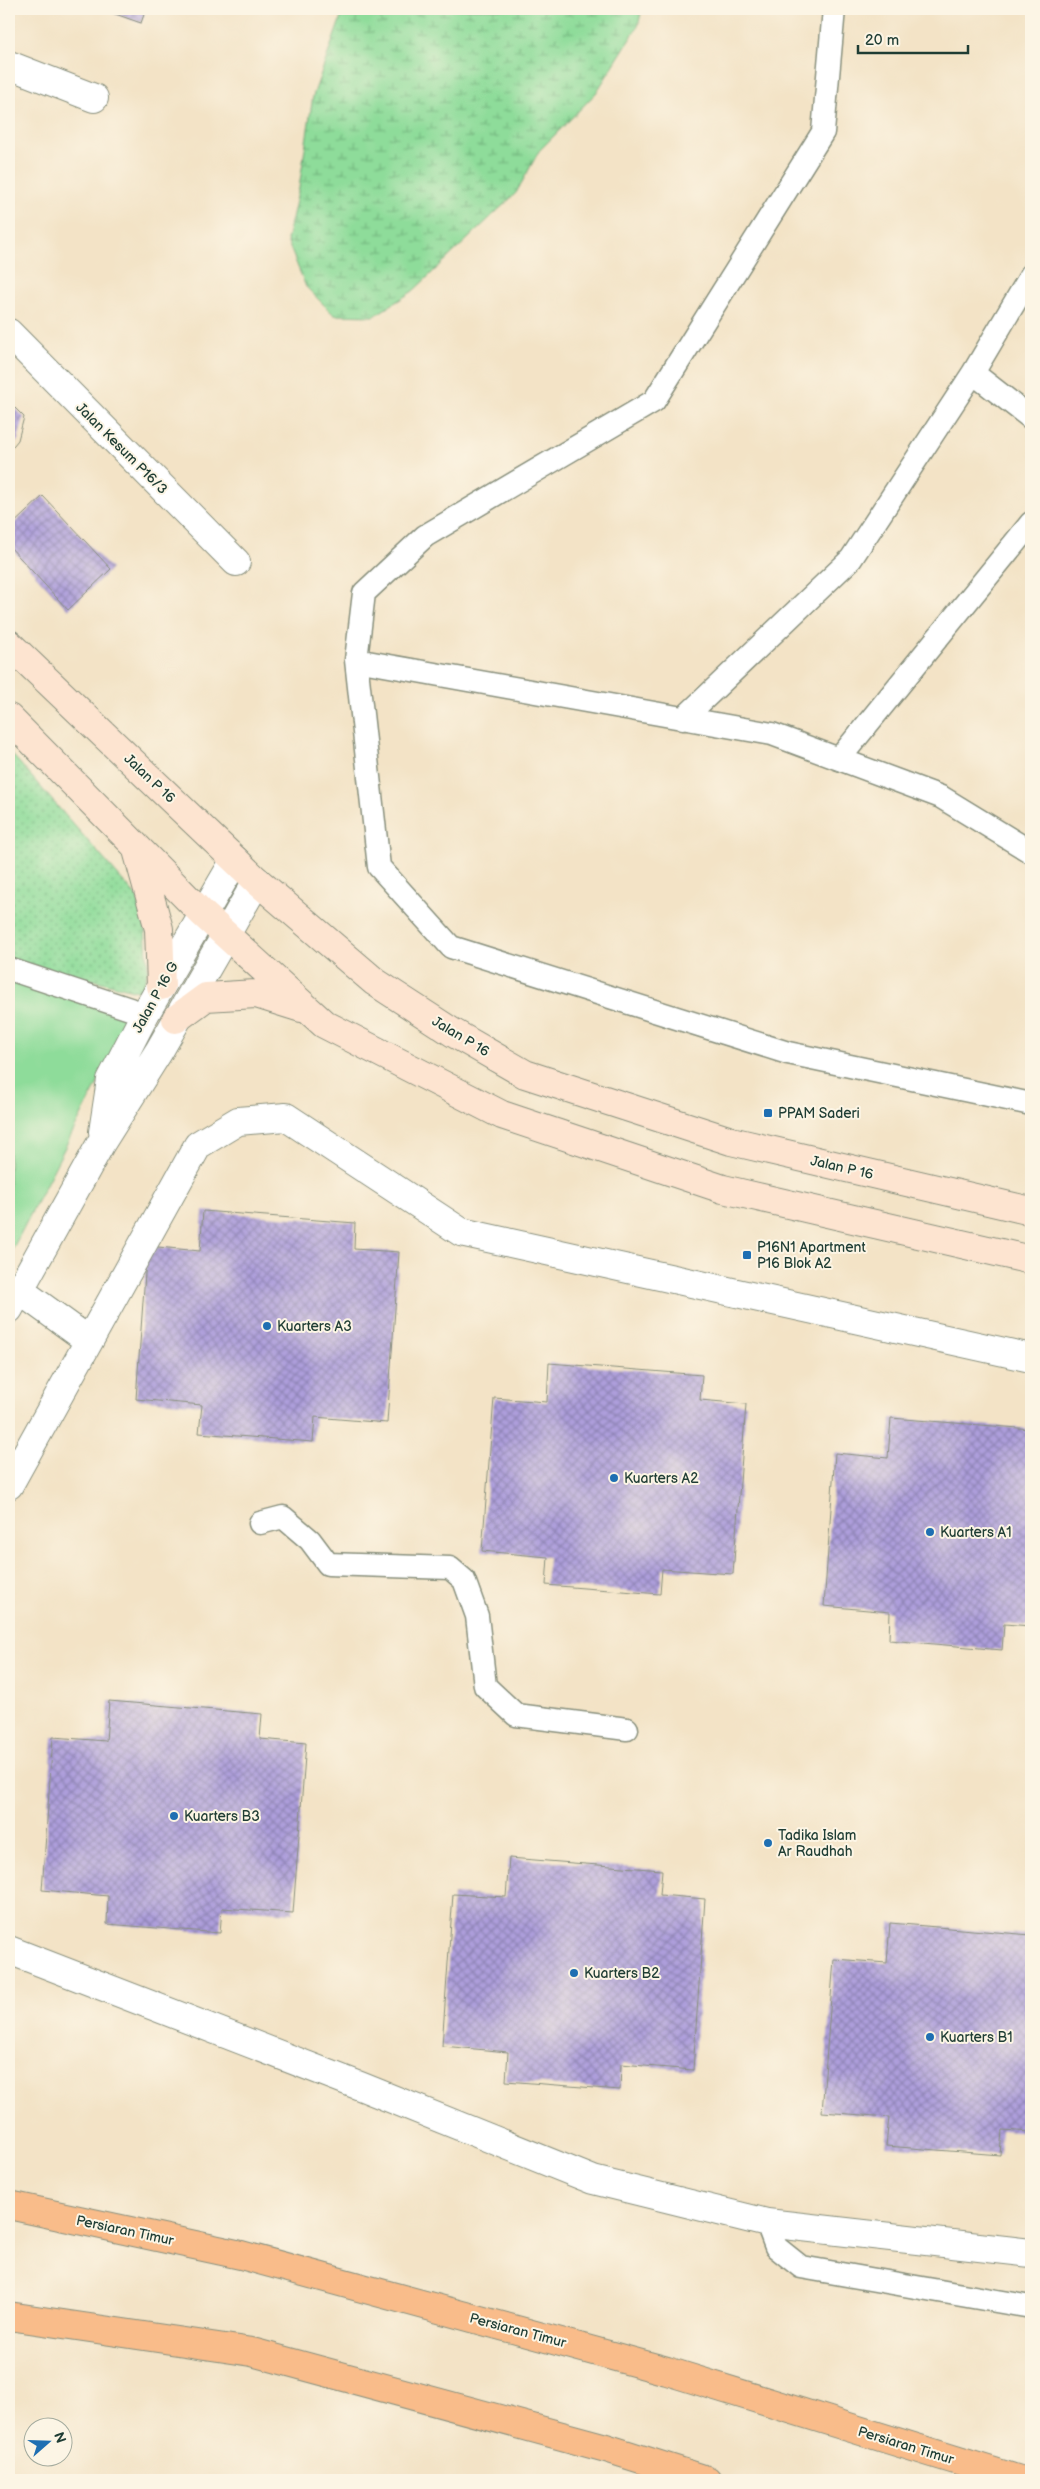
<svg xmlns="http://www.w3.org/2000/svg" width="1040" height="2489" font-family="'Balsamiq Sans',sans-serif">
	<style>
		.grass { fill: url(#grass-dots); stroke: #568c67 }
		.wetland { fill: url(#wetland-marsh); stroke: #568c67 }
		.garden { fill: #8edc9a; stroke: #568c67 }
		.building { fill: url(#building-cross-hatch) }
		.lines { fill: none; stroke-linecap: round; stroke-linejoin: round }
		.lane-casing { stroke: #89907d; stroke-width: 25 }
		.street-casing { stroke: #89907d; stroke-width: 30 }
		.secondary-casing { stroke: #89907d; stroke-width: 30 }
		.primary-casing { stroke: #89907d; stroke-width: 30 }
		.lane { stroke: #fff; stroke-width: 22 }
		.street { stroke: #fff; stroke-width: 28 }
		.secondary { stroke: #fde4d0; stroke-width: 28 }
		.primary { stroke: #f9bc8a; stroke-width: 28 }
		.poi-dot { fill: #1f6fb2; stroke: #fcf5e5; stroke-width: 2 }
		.labels { text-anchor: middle; stroke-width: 4; stroke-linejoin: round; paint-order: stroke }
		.street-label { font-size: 14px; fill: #1f3d34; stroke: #fcf5e5 }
		.poi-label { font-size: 14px; fill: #1f3d34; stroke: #fcf5e5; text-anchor: start }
	</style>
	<defs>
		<pattern id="grass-dots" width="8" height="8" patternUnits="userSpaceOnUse" patternTransform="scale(1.25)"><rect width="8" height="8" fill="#8edc9a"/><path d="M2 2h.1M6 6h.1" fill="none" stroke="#73b47e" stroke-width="1.8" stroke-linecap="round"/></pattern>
		<pattern id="wetland-marsh" width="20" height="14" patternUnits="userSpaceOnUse" patternTransform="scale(1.25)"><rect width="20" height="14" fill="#8edc9a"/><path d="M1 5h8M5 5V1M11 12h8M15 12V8" fill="none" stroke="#73b47e"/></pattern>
		<pattern id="building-cross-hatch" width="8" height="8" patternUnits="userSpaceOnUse" patternTransform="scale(1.25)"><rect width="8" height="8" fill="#ad9edb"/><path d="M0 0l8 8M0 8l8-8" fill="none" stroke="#8c82b2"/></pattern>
	</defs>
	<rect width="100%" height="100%" fill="#fcf5e5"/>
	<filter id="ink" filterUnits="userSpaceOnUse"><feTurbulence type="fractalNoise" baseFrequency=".02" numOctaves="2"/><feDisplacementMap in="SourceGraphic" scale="10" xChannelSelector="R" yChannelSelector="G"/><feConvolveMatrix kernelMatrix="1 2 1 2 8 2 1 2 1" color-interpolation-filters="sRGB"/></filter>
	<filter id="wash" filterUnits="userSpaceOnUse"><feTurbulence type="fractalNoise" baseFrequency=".0096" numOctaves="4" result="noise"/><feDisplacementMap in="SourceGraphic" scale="20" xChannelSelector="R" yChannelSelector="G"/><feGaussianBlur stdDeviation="1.12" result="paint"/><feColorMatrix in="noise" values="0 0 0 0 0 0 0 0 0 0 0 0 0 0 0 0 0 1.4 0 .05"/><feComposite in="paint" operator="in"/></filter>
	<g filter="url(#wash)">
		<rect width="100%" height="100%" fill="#f3e3c6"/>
		<path class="grass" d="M 9,751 L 137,897 L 145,928 L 148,970 L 141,992 L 9,959 Z"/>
		<path class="wetland" d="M 344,9 L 642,9 L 638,26 L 596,93 L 539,151 L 516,193 L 413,291 L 374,316 L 334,315 L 306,287 L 287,240 L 299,188 L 313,96 Z"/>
		<path class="garden" d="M 9,978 L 135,1011 L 9,1256 Z"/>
		<g id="blocks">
			<path class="building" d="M 101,9 L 146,9 L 141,23 Z
				M 9,402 L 24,417 L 18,440 L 9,451 Z
				M 43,496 L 111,569 L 68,610 L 9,546 L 9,528 Z
				M 203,1211 L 355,1223 L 354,1249 L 399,1252 L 387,1423 L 315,1417 L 313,1442 L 199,1433 L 202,1405 L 136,1399 L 147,1246 L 200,1251 Z
				M 549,1363 L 702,1375 L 700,1400 L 746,1404 L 733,1574 L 662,1569 L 660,1594 L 546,1585 L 548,1557 L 482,1551 L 494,1398 L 547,1402 Z
				M 891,1418 L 1031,1429 L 1031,1626 L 1004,1624 L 1002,1650 L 889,1640 L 890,1612 L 824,1606 L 835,1453 L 888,1458 Z
				M 109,1701 L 262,1714 L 260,1739 L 306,1743 L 293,1913 L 222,1908 L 220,1933 L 107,1924 L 108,1896 L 42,1890 L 53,1737 L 106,1741 Z
				M 509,1858 L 662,1870 L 660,1895 L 705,1899 L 693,2070 L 621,2064 L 620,2090 L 506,2081 L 508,2052 L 442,2046 L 453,1894 L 506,1897 Z
				M 890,1923 L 1031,1935 L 1031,2132 L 1002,2130 L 1000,2155 L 886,2146 L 889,2117 L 822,2112 L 834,1959 L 887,1963 Z"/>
		</g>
	</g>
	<g filter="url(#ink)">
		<use href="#blocks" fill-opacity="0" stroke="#89907d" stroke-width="1"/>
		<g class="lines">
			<defs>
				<path id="lane" d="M 973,373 L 1031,418
					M 356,660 L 364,593 L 425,536 L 654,401 L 823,132 L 834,9
					M 683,719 L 851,559 L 973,373 L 1031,275
					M 839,759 L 1031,523
					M 1031,852 L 941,797 L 772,734 L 356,660 L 379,867 L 451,947 L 788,1053 L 1031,1104
					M 9,969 L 145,1014
					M 260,1523 L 283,1517 L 310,1540 L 328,1564 L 450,1568 L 464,1580 L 477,1616 L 485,1686 L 516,1715 L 627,1729
					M 767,2223 L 776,2247 L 801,2267 L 1031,2307"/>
				<path id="street" d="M 9,65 L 94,98
					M 9,333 L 236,562
					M 103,1132 L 111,1080 L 145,1014 L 235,860
					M 19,1290 L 88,1340
					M 9,1309 L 101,1143 L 159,1051 L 257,881
					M 9,1485 L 198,1145 L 238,1121 L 286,1117 L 461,1232 L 1031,1358
					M 9,1950 L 360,2086 L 593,2180 L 767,2223 L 1031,2253"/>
				<path id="secondary" d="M 9,644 L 257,881 L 375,982 L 452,1032 L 525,1074 L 731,1141 L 1031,1211
					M 9,718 L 203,914 L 324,1024 L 502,1115 L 723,1189 L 1031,1260
					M 137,850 L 159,929 L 161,986
					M 176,1019 L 206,997 L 256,994 L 301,1008"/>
				<path id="primary" d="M 9,2205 L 241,2255 L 667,2371 L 1020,2480
					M 9,2316 L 252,2352 L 606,2448 L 707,2480"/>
			</defs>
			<use href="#lane" class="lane-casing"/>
			<use href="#street" class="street-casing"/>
			<use href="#secondary" class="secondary-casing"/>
			<use href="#primary" class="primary-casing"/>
			<use href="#lane" class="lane"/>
			<use href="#street" class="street"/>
			<use href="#secondary" class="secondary"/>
			<use href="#primary" class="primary"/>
		</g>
	</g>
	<g class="poi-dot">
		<rect x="763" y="1108" width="10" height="10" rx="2.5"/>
		<rect x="742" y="1250" width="10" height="10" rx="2.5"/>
		<circle cx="267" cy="1326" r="5"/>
		<circle cx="614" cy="1478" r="5"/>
		<circle cx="930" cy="1532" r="5"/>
		<circle cx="174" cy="1816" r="5"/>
		<circle cx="768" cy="1843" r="5"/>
		<circle cx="574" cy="1973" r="5"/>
		<circle cx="930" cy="2037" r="5"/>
	</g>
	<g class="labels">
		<g class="street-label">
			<text transform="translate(122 448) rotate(45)" y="5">Jalan Kesum P16/3</text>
			<text transform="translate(150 778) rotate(43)" y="5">Jalan P 16</text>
			<text transform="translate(155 997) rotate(-61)" y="5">Jalan P 16 G</text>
			<text transform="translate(461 1036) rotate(31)" y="5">Jalan P 16</text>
			<text transform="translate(842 1167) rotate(13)" y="5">Jalan P 16</text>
			<text transform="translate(125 2230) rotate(12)" y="5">Persiaran Timur</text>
			<text transform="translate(518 2330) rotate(15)" y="5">Persiaran Timur</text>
			<text transform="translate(906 2445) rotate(17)" y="5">Persiaran Timur</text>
		</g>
		<g class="poi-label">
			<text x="778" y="1118">PPAM Saderi</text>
			<text x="757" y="1252">P16N1 Apartment<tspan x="757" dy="16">P16 Blok A2</tspan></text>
			<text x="277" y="1331">Kuarters A3</text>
			<text x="624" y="1483">Kuarters A2</text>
			<text x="940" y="1537">Kuarters A1</text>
			<text x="184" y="1821">Kuarters B3</text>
			<text x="778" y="1840">Tadika Islam<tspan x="778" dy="16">Ar Raudhah</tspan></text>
			<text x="584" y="1978">Kuarters B2</text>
			<text x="940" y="2042">Kuarters B1</text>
		</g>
	</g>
	<rect width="1040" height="2489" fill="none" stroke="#fcf5e5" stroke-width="30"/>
	<g transform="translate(48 2442) rotate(70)"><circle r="24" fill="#fcf5e5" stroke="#a4ab9e"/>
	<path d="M0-4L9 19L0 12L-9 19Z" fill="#1f6fb2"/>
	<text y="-8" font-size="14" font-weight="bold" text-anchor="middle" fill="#1f3d34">N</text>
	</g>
	<path d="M858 45v8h110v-8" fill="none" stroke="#1f3d34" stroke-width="2.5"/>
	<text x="865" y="45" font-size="15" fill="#1f3d34" stroke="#fcf5e5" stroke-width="4" paint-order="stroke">20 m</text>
</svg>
